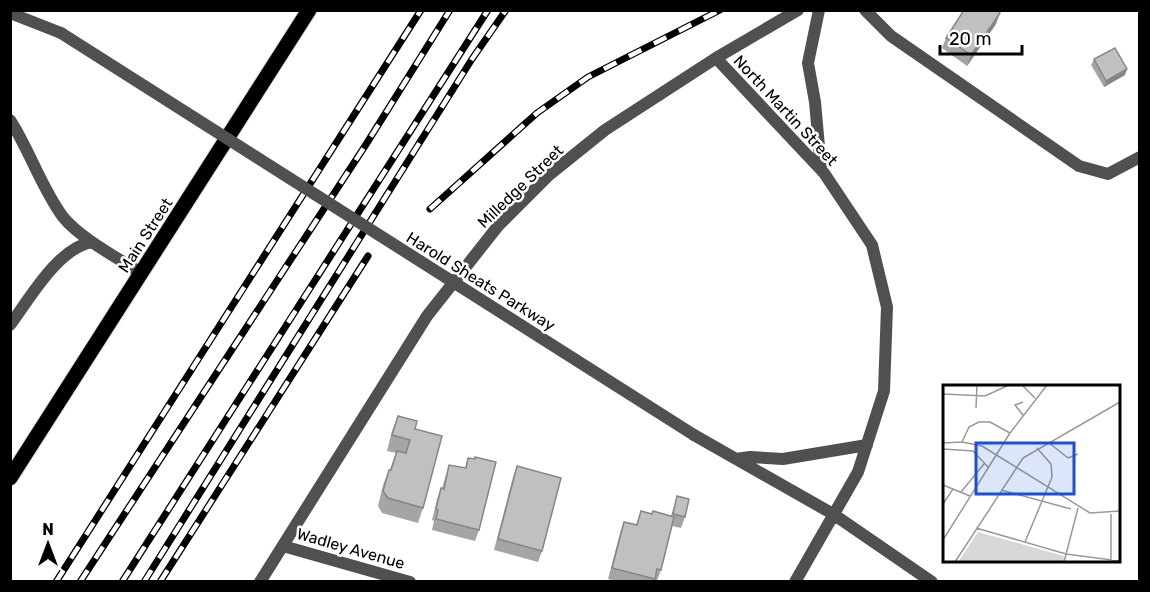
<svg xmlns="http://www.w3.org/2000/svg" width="1150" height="592" font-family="Rubik,sans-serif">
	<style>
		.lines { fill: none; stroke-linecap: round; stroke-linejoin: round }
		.primary-casing { stroke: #dbdbdb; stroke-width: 17 }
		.lane { stroke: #505050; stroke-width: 12 }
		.street { stroke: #505050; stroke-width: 12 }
		.primary { stroke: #000; stroke-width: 15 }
		.rail-casing { stroke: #000; stroke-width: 7 }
		.rail { stroke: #fff; stroke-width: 4.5; stroke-dasharray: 14; stroke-linecap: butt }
		.street-bridge { stroke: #505050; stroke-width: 12 }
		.wall { fill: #a5a5a5 }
		.shaded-wall { fill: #868686 }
		.building { fill: #c0c0c0; stroke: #868686; stroke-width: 1.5 }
		.labels { text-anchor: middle; stroke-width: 5; stroke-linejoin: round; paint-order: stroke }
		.street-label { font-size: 16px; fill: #000; stroke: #fff }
		.inset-road { fill: none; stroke: #999; stroke-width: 1.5 }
		.view { fill: #1d4ed8; fill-opacity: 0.15; stroke: #1d4ed8; stroke-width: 3 }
		.inset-edge { fill: none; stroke: #000; stroke-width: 3 }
	</style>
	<rect width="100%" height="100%" fill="#fff"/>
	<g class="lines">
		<defs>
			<path id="primary" d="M 10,478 L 309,10"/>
		</defs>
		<use href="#primary" class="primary-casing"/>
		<path class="lane" d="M 865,10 L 891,36 L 1079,166 L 1108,174 L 1140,157
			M 10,120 C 30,151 41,187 63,217 C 80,238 118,258 141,273
			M 10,325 C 30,298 58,248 92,242"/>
		<path class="street" d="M 819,10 L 808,63 L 815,102 L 821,169
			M 10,13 L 61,33
			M 716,58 L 824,173 L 872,245 L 887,307 L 884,391 L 858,472 L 795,582
			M 694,435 L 833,514 L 932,582
			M 736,459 L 750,457 L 783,459 L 867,445
			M 283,546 L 410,582
			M 260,582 L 427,316 L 498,226 L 549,175 L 605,130 L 716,58 L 798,10"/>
		<use href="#primary" class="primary"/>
		<defs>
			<path id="rail" d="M 430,209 L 537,113 L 588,77 L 720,10
				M 56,582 L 421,10
				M 80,582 L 365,146 L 450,10
				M 122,582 L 488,10
				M 144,582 L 472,59 L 506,10
				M 160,582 L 368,256"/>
		</defs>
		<use href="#rail" class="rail-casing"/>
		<use href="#rail" class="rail"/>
		<path class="street-bridge" d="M 61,33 L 694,435"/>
	</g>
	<path class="wall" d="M 996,24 L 967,66 L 942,48 L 946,38 Z
		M 1094,59 L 1125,75 L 1104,87 L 1091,65 Z
		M 398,416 L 415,429 L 423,508 L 418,523 L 382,513 L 378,506 L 383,485 L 389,470 L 390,470 L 396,453 L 387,451 L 392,431 Z
		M 468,458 L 479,530 L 475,541 L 432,530 L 434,521 L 432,520 L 437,499 L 441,488 L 442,488 L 449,465 L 465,468 Z
		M 517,466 L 542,551 L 538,562 L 494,550 L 513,477 Z
		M 677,496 L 685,517 L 681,528 L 672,526 L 661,570 L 657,581 L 617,582 L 608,579 L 620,533 L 624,522 L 636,525 L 641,511 L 652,514 L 671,516 Z"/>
	<path class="shaded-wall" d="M 1000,13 L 996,24 L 967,66 L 971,55 Z
		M 1127,69 L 1125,75 L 1104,87 L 1106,81 Z"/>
	<path class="building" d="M 964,10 L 997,10 L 1000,13 L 971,55 L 946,38 Z
		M 1115,48 L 1127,69 L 1106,81 L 1094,59 Z
		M 398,416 L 417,421 L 415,429 L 442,436 L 423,508 L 388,498 L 383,491 L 389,470 L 391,470 L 397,451 L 406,453 L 410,440 L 392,435 Z
		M 475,457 L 496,462 L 479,530 L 436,519 L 438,510 L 436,509 L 441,488 L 444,489 L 449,465 L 466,468 L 468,458 L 475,459 Z
		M 517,466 L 561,478 L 542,551 L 498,539 Z
		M 677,496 L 689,499 L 685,517 L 673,514 Z
		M 641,511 L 652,514 L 653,511 L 674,517 L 661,570 L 657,569 L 655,579 L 612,568 L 624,522 L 637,525 Z"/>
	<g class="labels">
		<g class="street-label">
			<text transform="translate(786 110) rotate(47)" y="6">North Martin Street</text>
			<text transform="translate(520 186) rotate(-44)" y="6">Milledge Street</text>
			<text transform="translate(145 235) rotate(-57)" y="6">Main Street</text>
			<text transform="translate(481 281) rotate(32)" y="6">Harold Sheats Parkway</text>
			<text transform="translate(351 548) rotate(16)" y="6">Wadley Avenue</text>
		</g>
	</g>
	<g transform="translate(943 385)">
		<rect width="177" height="177" fill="#fff"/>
		<path d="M 35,147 L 121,171 L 120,177 L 15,177 Z" fill="#d7d7d7"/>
		<path class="inset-road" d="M 79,0 L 92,13M 0,9 L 42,11 L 66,0M 80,17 L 72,20 L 80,30M 33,23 L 34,0M 19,57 L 26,42 L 36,37 L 47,37 L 67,48M 105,57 L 125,73 L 135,69M 0,58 L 19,57 L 39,61 L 147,128 L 177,126M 0,64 L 30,66 L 45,82M 0,100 L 27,111M 58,105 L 128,124M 18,107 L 41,79M 0,119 L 10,104M 33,143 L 123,169 L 177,176M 0,155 L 67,48 L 104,0M 82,157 L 109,92 L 108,79 L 94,63M 12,177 L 80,73 L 177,17M 121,177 L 135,123M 168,177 L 168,129"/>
		<path class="view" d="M 33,58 L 131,58 L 131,109 L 33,109 Z"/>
		<rect width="177" height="177" class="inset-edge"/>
	</g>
	<rect width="1150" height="592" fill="none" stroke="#000000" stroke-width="24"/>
	<g transform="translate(48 544)" stroke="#ffffff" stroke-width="4.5" paint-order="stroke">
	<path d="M0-4.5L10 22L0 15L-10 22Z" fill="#000000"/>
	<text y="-9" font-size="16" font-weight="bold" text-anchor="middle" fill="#000000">N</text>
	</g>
	<path d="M940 45v9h82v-9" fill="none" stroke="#000000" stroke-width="3"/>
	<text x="949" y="45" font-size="18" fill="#000000" stroke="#ffffff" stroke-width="4.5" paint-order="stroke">20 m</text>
</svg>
